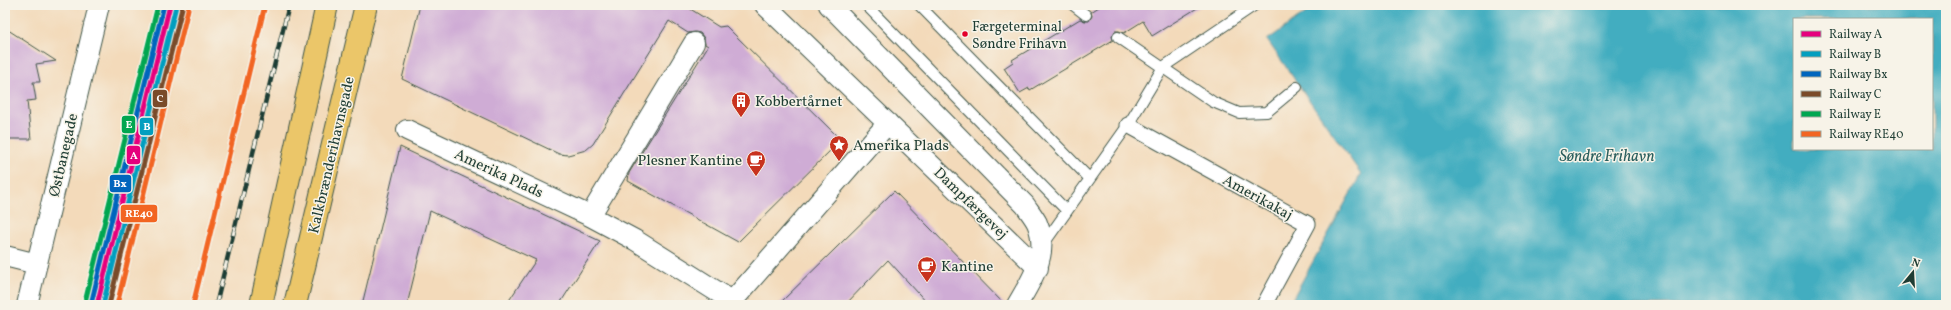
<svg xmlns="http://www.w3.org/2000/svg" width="1951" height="310" font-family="Vollkorn,serif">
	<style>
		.water { fill: #42adc0; stroke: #30757a; fill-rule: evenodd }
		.building { fill: #cfacd5 }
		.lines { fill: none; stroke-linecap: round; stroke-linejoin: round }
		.service-casing { stroke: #3f5548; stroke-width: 12 }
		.pedestrian-casing { stroke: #3f5548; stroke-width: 17 }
		.minor-casing { stroke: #3f5548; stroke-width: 22 }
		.primary-casing { stroke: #3f5548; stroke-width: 24 }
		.service { stroke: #fff; stroke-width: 10 }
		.pedestrian { stroke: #fff; stroke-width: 15 }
		.minor { stroke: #fff; stroke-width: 20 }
		.primary { stroke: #ebc669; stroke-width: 22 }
		.rail-casing { stroke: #1f3d34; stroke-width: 4.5 }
		.rail { stroke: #f7f3e8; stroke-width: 3; stroke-dasharray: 9; stroke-linecap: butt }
		.rail-1-casing { stroke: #f7f3e8; stroke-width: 8 }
		.rail-2-casing { stroke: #f7f3e8; stroke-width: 8 }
		.rail-3-casing { stroke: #f7f3e8; stroke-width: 8 }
		.rail-4-casing { stroke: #f7f3e8; stroke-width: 8 }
		.rail-5-casing { stroke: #f7f3e8; stroke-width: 8 }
		.rail-6-casing { stroke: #f7f3e8; stroke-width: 8 }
		.rail-1 { stroke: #e5007d; stroke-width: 5 }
		.rail-2 { stroke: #039ebf; stroke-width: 5 }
		.rail-3 { stroke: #0065bd; stroke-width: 5 }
		.rail-4 { stroke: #7a4b2a; stroke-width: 5 }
		.rail-5 { stroke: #00a651; stroke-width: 5 }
		.rail-6 { stroke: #f26522; stroke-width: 5 }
		.bus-dot { fill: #e4002b; stroke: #f7f3e8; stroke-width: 1.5 }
		.labels { text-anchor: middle; stroke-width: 3; stroke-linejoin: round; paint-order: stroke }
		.bus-label { font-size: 14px; fill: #1f3d34; stroke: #f7f3e8; text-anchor: start }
		.poi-label { font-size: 15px; fill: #1f3d34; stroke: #f7f3e8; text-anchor: start }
		.street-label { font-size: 15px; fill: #1f3d34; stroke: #f7f3e8 }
		.water-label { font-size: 16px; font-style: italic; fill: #2a5f5e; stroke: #f7f3e8 }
		.line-badge { stroke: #f7f3e8; stroke-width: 1.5 }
		.badge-label { font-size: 11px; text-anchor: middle; font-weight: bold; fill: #fff }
	</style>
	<rect width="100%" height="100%" fill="#f7f3e8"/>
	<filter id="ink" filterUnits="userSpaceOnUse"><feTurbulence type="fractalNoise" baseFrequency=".025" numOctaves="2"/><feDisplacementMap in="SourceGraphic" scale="8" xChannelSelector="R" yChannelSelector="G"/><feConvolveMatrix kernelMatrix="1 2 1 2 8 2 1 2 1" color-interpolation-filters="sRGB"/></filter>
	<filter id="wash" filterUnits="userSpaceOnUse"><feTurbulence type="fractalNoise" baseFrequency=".012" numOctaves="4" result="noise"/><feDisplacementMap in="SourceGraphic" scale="16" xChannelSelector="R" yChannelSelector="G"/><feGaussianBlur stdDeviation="0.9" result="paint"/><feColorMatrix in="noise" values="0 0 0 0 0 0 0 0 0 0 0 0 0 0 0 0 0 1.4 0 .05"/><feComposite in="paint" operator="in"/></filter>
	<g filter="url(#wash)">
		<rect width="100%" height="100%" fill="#f3daba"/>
		<path class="water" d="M 1317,5 L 1946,5 L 1946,305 L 1289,305 L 1361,174 L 1267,40 ZM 1794,19 L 1932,19 L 1932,149 L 1794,149 Z"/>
		<g id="blocks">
			<path class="building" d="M 420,5 L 684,5 L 719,27 L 726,26 L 841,140 L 738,242 L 628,181 L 629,173 L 708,46 L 705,44 L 704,38 L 700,33 L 695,32 L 688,33 L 669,21 L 593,144 L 586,150 L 568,155 L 559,154 L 402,79 Z
				M 1102,5 L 1202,5 L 1152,36 L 1143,21 L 1124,33 L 1119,31 L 1115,31 L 1112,36 L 1113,40 L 1030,90 L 1029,88 L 1020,93 L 1004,68 L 1013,62 L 1012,60 L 1080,19 L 1085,21 L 1089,21 L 1092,16 L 1091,12 Z
				M 5,28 L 56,61 L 36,64 L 40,82 L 33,82 L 36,100 L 27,101 L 31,139 L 5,139 Z
				M 400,147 L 600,241 L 559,305 L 506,305 L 536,260 L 430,211 L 407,305 L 362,305 Z
				M 894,191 L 1005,305 L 929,305 L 888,260 L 845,305 L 778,305 Z"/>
		</g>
	</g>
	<g filter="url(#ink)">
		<use href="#blocks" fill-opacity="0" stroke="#3f5548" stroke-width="1"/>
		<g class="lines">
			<defs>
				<path id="service" d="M 866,5 L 1067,211
					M 919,5 L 1090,179
					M 1073,5 L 1086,15
					M 1118,37 L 1213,102 L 1239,113 L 1267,112 L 1297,87
					M 1043,245 L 1128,125 L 1163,67 L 1255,5"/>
				<path id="pedestrian" d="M 1128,125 L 1308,224 L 1264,305"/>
				<path id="minor" d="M 765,5 L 1038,268
					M 829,5 L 1025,205 C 1029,211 1034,217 1037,223 C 1050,254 1032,279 1017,305
					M 407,130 L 590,216 L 635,240 L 732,301
					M 590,216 L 694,43
					M 5,256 L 37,264
					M 27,305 L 99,5
					M 729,305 L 888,123"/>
				<path id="primary" d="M 261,305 L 327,5
					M 295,305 L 366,5"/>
			</defs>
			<use href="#service" class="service-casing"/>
			<use href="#pedestrian" class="pedestrian-casing"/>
			<use href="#minor" class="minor-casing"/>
			<use href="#primary" class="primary-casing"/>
			<use href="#service" class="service"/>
			<use href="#pedestrian" class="pedestrian"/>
			<use href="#minor" class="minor"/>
			<use href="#primary" class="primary"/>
			<defs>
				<path id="rail" d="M 216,305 L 289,5"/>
			</defs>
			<use href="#rail" class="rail-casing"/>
			<use href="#rail" class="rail"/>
			<defs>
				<path id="rail-1" d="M 97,305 L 170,5"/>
				<path id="rail-2" d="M 103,305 L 176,6"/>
				<path id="rail-3" d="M 91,304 L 164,5"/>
				<path id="rail-4" d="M 109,305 L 182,8"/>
				<path id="rail-5" d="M 85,302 L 158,5"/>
				<path id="rail-6" d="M 117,305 L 189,5
					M 193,305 L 265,5"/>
			</defs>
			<use href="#rail-1" class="rail-1-casing"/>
			<use href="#rail-2" class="rail-2-casing"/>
			<use href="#rail-3" class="rail-3-casing"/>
			<use href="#rail-4" class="rail-4-casing"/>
			<use href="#rail-5" class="rail-5-casing"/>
			<use href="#rail-6" class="rail-6-casing"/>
			<use href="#rail-1" class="rail-1"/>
			<use href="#rail-2" class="rail-2"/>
			<use href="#rail-3" class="rail-3"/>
			<use href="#rail-4" class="rail-4"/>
			<use href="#rail-5" class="rail-5"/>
			<use href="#rail-6" class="rail-6"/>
		</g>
	</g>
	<defs>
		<symbol id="building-pin" viewBox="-11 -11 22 30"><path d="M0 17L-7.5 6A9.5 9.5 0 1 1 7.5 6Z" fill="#c8321e" stroke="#f7f3e8"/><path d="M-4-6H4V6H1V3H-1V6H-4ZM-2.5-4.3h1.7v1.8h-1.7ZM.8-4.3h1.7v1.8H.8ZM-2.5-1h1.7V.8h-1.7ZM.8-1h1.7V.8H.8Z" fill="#fff"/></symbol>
		<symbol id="sight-pin" viewBox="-11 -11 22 30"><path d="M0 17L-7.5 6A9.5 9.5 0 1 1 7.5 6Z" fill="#c8321e" stroke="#f7f3e8"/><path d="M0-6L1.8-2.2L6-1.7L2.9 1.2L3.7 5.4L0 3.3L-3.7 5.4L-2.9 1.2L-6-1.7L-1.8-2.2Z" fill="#fff"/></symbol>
		<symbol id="cafe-pin" viewBox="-11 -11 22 30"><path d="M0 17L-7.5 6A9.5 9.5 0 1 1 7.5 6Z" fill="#c8321e" stroke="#f7f3e8"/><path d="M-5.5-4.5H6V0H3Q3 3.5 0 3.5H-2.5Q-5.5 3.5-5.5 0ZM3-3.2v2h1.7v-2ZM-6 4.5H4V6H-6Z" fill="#fff"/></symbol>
	</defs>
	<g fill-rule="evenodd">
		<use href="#building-pin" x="730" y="90" width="22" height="30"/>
		<use href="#sight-pin" x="828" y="134" width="22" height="30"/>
		<use href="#cafe-pin" x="745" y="149" width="22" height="30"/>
		<use href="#cafe-pin" x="916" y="255" width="22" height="30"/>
	</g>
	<circle class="bus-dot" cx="965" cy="34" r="3.5"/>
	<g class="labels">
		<g class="bus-label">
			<text x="972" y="31">Færgeterminal<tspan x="972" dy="17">Søndre Frihavn</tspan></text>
		</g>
		<g class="poi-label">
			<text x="755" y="106">Kobbertårnet</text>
			<text x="853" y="150">Amerika Plads</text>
			<text x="742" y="165" text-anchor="end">Plesner Kantine</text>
			<text x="941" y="271">Kantine</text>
		</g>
		<g class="street-label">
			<text transform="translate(63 155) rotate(-77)" y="5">Østbanegade</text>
			<text transform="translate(331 155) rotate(-77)" y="5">Kalkbrænderihavnsgade</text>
			<text transform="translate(499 173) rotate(25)" y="5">Amerika Plads</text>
			<text transform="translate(1258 197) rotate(29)" y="5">Amerikakaj</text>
			<text transform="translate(971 203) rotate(44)" y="5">Dampfærgevej</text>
		</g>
		<g class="water-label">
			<text x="1607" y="161">Søndre Frihavn</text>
		</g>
	</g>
	<g class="line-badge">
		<rect x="152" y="89" width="16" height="19" rx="4" fill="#7a4b2a"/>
		<rect x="121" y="115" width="15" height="19" rx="4" fill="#00a651"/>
		<rect x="139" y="117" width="15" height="19" rx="4" fill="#039ebf"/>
		<rect x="126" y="145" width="15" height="20" rx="4" fill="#e5007d"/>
		<rect x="109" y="174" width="23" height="19" rx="4" fill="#0065bd"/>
		<rect x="120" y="204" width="38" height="19" rx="4" fill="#f26522"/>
	</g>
	<g class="badge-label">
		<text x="160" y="102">C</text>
		<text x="129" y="128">E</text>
		<text x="147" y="130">B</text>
		<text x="134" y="159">A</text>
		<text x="120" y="187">Bx</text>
		<text x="139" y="217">RE40</text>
	</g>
	<rect width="1951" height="310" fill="none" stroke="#f7f3e8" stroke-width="20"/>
	<rect x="1793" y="18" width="140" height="132" fill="#f7f3e8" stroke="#a1aaa0"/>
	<rect x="1801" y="31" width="20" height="6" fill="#e5007d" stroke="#a1aaa0"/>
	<text x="1829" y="38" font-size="12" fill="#1f3d34">Railway A</text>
	<rect x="1801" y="51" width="20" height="6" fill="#039ebf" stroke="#a1aaa0"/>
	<text x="1829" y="58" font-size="12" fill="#1f3d34">Railway B</text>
	<rect x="1801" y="71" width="20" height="6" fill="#0065bd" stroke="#a1aaa0"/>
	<text x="1829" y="78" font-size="12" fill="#1f3d34">Railway Bx</text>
	<rect x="1801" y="91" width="20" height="6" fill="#7a4b2a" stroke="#a1aaa0"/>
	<text x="1829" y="98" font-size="12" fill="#1f3d34">Railway C</text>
	<rect x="1801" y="111" width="20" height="6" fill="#00a651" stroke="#a1aaa0"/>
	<text x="1829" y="118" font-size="12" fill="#1f3d34">Railway E</text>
	<rect x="1801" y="131" width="20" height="6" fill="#f26522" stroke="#a1aaa0"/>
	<text x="1829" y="138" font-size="12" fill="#1f3d34">Railway RE40</text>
	<g transform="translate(1913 272) rotate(18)" stroke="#f7f3e8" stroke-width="3" paint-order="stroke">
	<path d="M0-3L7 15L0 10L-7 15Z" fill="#1f3d34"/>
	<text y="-6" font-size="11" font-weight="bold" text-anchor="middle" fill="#1f3d34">N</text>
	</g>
</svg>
